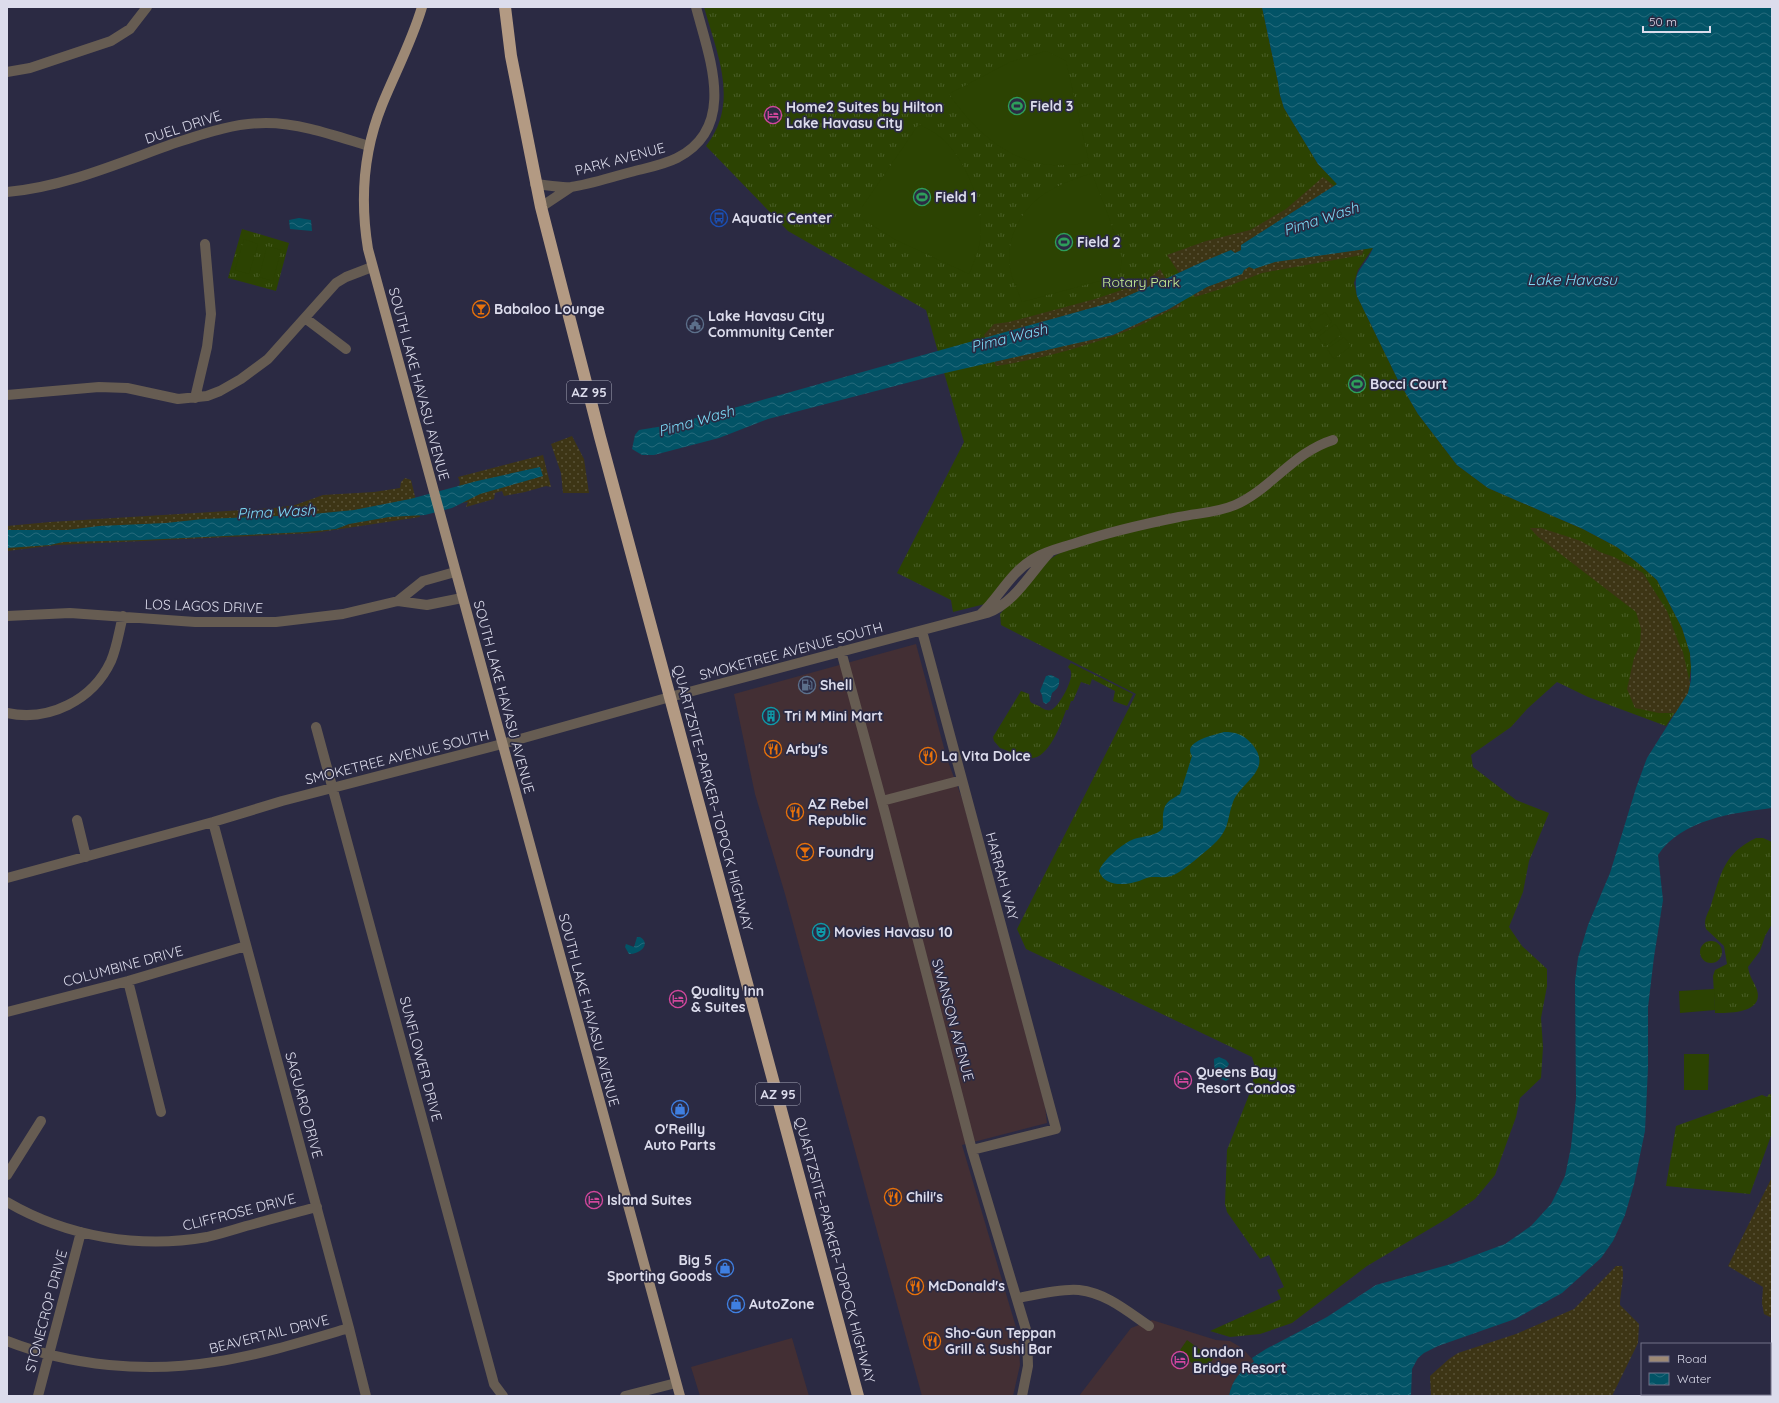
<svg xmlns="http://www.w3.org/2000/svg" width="1779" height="1403" font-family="Quicksand,sans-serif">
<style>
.commercial{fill:#432f34}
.grass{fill:url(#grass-tufts)}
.sand{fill:url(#sand-dots)}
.pitch{fill:#2c4302}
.water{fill:url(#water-waves)}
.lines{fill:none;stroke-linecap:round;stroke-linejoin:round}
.minor{stroke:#665c52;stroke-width:10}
.major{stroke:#9d8975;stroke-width:10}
.highway{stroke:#b39a83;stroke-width:12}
.labels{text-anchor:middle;stroke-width:3.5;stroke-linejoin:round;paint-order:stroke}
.shield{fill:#2b2a43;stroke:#a7a7b9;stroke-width:1}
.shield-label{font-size:13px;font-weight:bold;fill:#dcdcec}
.poi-label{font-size:14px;font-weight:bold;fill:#dcdcec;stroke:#2b2a43;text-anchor:start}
.street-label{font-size:14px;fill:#dcdcec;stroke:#2b2a43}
.park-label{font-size:14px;fill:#c6ee95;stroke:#2b2a43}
.water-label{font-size:15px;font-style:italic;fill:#7ddbf7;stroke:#2b2a43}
</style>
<defs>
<pattern id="grass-tufts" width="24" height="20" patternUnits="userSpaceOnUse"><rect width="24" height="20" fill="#2c4302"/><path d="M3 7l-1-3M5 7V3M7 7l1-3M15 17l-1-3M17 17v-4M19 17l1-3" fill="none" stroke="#4a5e27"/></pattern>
<pattern id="sand-dots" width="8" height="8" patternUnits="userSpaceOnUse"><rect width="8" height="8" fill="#3d3515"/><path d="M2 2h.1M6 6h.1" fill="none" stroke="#585237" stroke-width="1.8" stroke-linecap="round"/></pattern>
<pattern id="water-waves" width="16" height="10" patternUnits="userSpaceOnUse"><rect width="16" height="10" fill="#025366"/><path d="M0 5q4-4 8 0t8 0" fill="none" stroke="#266b7c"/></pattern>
</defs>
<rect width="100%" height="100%" fill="#2b2a43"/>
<!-- commercial -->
<path class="commercial" d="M916 644 947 759 963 801 1045 1106 1047 1123 962 1145 1018 1334 1020 1365 1013 1396H922L785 894 755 794 734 694Z
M1152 1320 1216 1340 1230 1341 1242 1348 1254 1361 1238 1376 1233 1383 1229 1396H1079L1131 1328Z
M792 1338 809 1396H700L691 1367Z"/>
<!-- grass -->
<path class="grass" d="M704 7H1262L1278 82 1280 95 1284 108 1318 164 1337 184 1349 191 1369 210 1377 221V235L1373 248 1358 270 1354 283 1357 296 1398 380 1418 414 1457 465 1488 488 1583 529 1617 547 1638 563 1657 580 1682 628 1690 653 1691 667 1688 693 1666 726 1588 697 1557 682 1527 709 1511 727 1471 755 1473 767 1516 800 1549 813 1529 861 1523 892 1509 927 1522 946 1547 969V986L1541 1018 1543 1047 1541 1078 1520 1098 1516 1117 1495 1175 1475 1199 1448 1218 1367 1266 1292 1323 1260 1334 1230 1337 1210 1331 1281 1299 1277 1290 1284 1287 1269 1255 1260 1259 1227 1212 1225 1204 1227 1150 1249 1095 1256 1070 1252 1057 1026 949 1017 929 1136 694 1001 625 1000 614 1048 561C1058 552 1071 549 1083 544 1115 534 1148 526 1180 520 1197 517 1212 517 1228 511 1255 501 1287 473 1310 454L1306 449 1250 492 1227 504 1210 509 1180 513 1135 523 1091 535 1040 552 1027 559 1011 573 985 604 953 612 951 600 897 573 964 442 926 310 788 231 706 146C740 103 717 54 704 7Z
M242 229 289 243 276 291 228 278Z
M1071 663 1133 694 1127 706 1113 701 1115 691 1092 679 1090 685 1081 682 1073 701H1071L1068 710H1066C1061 724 1048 761 1029 758 1019 757 1009 751 1000 748L994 741 993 737 1021 691 1029 694C1030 704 1030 702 1039 706 1043 709 1046 711 1051 710 1059 707 1073 681 1071 672 1071 670 1069 668 1068 667Z
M1756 838H1763L1772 842V924L1765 936 1760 951 1748 967C1750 979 1754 981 1757 990 1764 1013 1729 1013 1715 1013L1713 976 1715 970 1727 964 1724 946 1706 929C1703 919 1708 914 1711 905 1721 874 1723 854 1756 838Z
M1700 952a11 11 0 1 1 22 0a11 11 0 1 1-22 0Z
M1769 1094 1772 1095V1133L1750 1194 1666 1186 1676 1126 1762 1095 1767 1097Z"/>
<!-- sand -->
<path class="sand" d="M1323 177 1343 193 1371 231 1362 255 1262 273 1221 289 1195 297 1167 255 1206 241 1250 230 1286 209Z
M1160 269 1181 304 1178 308 1171 310C1156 317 1142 325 1127 331 1084 347 1041 359 996 366L984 335 994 324 1009 322 1095 299 1143 283Z
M572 436 584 459 589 493H563L561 473 551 444Z
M543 455 551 487 546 486 525 492 504 496 502 491 495 493 494 499 466 507 468 502 454 504 460 482 458 477Z
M405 478 411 480 420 517 314 533 57 545 7 551V526L50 522 275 508 295 505 323 495 374 492 400 488 401 482Z
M1530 528H1541L1581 541 1600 552 1614 557 1643 573 1667 611 1679 644 1683 652 1692 693 1679 713H1659L1635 708 1627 689 1634 658 1640 645 1641 629 1636 612 1537 536Z
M1772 1177V1318L1764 1314 1762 1303 1763 1287 1728 1266Z
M1616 1266H1622C1625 1279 1620 1291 1620 1305L1639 1324 1638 1343 1612 1396H1431L1430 1376 1449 1359 1458 1353 1516 1334 1574 1309Z"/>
<!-- pitch -->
<path class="pitch" d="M1046 51 1066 61 1089 162C1027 176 983 143 949 94L1010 62Z
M919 124C924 127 930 130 935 133 963 153 981 196 981 230 981 246 975 260 969 274L896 240 862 219V207Z
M1092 173 1112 226 1122 258 1120 273 1111 278 1022 302C1018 291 1012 280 1010 268 1005 238 1023 205 1049 191 1063 183 1077 178 1092 173Z
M244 239 258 244 249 274 235 270Z
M267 246 281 250 273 281 259 277Z
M1325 312 1332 322 1315 334 1308 324Z
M1335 324 1342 334 1325 347 1318 337Z
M1344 337 1351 346 1334 359 1327 349Z
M1714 989 1715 1010 1680 1013 1679 991Z
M1684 1054H1709L1708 1090H1684Z
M1187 1340 1213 1359 1204 1371 1178 1353Z"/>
<!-- water -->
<path class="water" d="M1262 7H1772V808C1733 813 1682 819 1658 855L1663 900 1654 957 1648 1007V1068L1645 1131 1634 1184 1625 1215 1613 1241 1601 1258 1562 1293 1515 1319 1438 1346 1424 1353 1418 1358 1412 1369 1411 1396H1229C1232 1380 1241 1370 1254 1362L1252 1358 1266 1349 1327 1317 1376 1285 1451 1264 1505 1244 1531 1226 1551 1204 1565 1176 1571 1147 1576 1098 1575 981 1578 958 1588 925 1610 873 1636 788 1647 758 1688 693 1691 680V667L1690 653 1682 628 1657 580 1638 563 1617 547 1583 529 1488 488 1457 465 1418 414 1398 380 1357 296C1352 268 1364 270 1373 248L1275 262 1254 269 1249 267 1244 270 1242 274 1207 287 1169 309 1113 335 945 373 768 419 719 438 654 455H642L632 449 635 435 639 430 670 425 723 411 1113 302C1153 286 1191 266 1231 250L1235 253 1241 250V245L1337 184 1318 164 1284 108 1280 95 1278 82Z
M299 218 311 220 312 231 290 229 289 220Z
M540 467 543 476 480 494 452 508 425 515 389 517 349 524 336 529 305 532 142 540 63 542 50 545 7 548V530H67L99 526 166 523 203 519 303 515 354 510 410 499 477 481Z
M1051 675 1059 679C1060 686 1057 689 1052 693L1050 701 1046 704 1043 702 1042 695 1040 691 1046 676Z
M1224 732C1235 732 1243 734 1251 743 1275 770 1241 781 1233 802 1227 818 1230 827 1217 841 1210 848 1180 874 1171 876 1162 879 1153 875 1144 879 1131 885 1105 889 1099 871 1103 860 1123 843 1134 839 1143 836 1157 836 1163 828 1163 818 1161 805 1172 799 1175 797 1177 796 1180 794L1192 756C1182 741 1215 735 1224 732Z
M637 937H640C652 944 639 955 629 954L625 947 626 944 634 947Z
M1219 1057 1226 1060 1229 1064 1226 1069 1229 1079 1226 1081C1215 1078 1214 1069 1214 1059Z"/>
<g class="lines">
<!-- minor -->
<path class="minor" d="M7 72 30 68 111 41 130 29 147 7
M535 184C546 185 560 188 571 187 591 184 611 177 631 172 646 168 663 165 677 158 738 127 709 57 696 7
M7 192C64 187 119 163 172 144 203 134 233 123 266 123 301 123 336 136 369 146
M541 207 571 187
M305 318 346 349
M7 395 99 387 127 388 178 399 207 396 220 391 241 379 268 359 336 283 346 277 372 267
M195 398 207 347 211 314 205 244
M398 601 423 581 455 572
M981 614C1000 596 1009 574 1033 559 1046 551 1061 548 1076 543 1109 532 1144 524 1179 517 1198 513 1216 513 1235 505 1271 489 1294 452 1333 440
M7 616 70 613 195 622H276L343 614 398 601 427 605 462 598
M922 631 1056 1129 972 1150
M841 651 885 813 972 1150 1027 1333 1028 1366 1022 1396
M7 713C49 722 93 700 111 661 117 647 119 631 123 616
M316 727 494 1384 503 1396
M882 801 962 780
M77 820 86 857
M213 822 349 1328 366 1396
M7 878 213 822 282 801 502 744 670 697 987 613C1015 603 1031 572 1050 552
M128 981 161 1112
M7 1012 128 981 246 946
M7 1175 41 1121
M7 1202C67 1237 140 1249 207 1237 220 1234 233 1230 246 1226 269 1220 293 1213 317 1207
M1018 1298C1033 1295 1064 1288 1079 1290 1106 1293 1127 1311 1149 1326
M7 1341C71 1366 146 1373 214 1362 260 1355 305 1341 349 1328
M1770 1364 1772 1363
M38 1396 81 1232
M625 1396 676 1383
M1741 1396 1742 1394"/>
<!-- major -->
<path class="major" d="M422 7C412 41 395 73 382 105 363 152 360 200 368 249L680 1396"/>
<!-- highway -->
<path class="highway" d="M505 7 511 56 541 207 600 437 858 1396"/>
</g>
<!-- icons -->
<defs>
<g id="stadium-ring" transform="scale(0.9)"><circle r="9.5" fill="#2b2a43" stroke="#2e9e5b" stroke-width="1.5"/><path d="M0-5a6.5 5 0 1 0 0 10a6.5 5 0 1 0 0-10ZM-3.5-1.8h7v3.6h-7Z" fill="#2e9e5b"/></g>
<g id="hotel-ring" transform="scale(0.9)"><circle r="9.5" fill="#2b2a43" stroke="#d1479c" stroke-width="1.5"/><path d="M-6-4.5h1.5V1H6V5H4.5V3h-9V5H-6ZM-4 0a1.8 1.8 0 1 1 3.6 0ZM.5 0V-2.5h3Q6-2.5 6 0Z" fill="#d1479c"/></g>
<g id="bus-ring" transform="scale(0.9)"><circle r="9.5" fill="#2b2a43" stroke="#1a4fb4" stroke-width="1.5"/><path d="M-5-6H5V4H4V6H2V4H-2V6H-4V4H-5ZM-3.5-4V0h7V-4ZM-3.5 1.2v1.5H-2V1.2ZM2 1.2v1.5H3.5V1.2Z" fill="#1a4fb4"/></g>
<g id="bar-ring" transform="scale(0.9)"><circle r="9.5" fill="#2b2a43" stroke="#e8710a" stroke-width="1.5"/><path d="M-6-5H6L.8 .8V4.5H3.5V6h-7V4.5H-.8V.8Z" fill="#e8710a"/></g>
<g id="civic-ring" transform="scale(0.9)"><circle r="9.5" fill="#2b2a43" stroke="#5c6f8a" stroke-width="1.5"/><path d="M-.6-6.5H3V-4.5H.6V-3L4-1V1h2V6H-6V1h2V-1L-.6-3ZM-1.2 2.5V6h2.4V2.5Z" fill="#5c6f8a"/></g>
<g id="fuel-ring" transform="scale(0.9)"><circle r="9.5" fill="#2b2a43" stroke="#5c6f8a" stroke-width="1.5"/><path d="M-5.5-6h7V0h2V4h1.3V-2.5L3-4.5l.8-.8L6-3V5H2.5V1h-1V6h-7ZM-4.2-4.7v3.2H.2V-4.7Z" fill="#5c6f8a"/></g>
<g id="building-ring" transform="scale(0.9)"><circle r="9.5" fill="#2b2a43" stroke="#0f9aa8" stroke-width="1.5"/><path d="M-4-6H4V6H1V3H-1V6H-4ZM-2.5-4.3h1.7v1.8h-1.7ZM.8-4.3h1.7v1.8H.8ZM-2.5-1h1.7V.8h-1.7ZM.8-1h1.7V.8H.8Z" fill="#0f9aa8"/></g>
<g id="restaurant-ring" transform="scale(0.9)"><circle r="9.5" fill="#2b2a43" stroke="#e8710a" stroke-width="1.5"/><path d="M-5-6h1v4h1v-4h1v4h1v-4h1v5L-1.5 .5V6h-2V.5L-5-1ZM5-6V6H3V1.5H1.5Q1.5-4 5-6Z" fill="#e8710a"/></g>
<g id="theatre-ring" transform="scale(0.9)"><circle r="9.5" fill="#2b2a43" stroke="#0f9aa8" stroke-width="1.5"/><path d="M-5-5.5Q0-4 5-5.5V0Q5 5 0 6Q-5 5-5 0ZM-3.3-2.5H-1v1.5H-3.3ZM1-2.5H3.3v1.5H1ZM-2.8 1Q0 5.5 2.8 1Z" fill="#0f9aa8"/></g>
<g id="shop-ring" transform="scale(0.9)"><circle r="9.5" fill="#2b2a43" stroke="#3f7fe0" stroke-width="1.5"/><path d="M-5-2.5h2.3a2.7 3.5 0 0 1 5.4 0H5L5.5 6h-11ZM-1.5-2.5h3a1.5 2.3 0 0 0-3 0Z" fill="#3f7fe0"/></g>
</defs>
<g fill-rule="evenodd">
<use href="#stadium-ring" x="1017" y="106"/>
<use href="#hotel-ring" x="773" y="115"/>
<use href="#stadium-ring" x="922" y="197"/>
<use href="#bus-ring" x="719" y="218"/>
<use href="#stadium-ring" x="1064" y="242"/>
<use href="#bar-ring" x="481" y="309"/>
<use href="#civic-ring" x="695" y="324"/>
<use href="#stadium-ring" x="1357" y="384"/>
<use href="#fuel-ring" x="807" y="685"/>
<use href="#building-ring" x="771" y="716"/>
<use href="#restaurant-ring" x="773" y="749"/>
<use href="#restaurant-ring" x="928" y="756"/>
<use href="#restaurant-ring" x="795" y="812"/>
<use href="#bar-ring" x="805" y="852"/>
<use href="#theatre-ring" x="821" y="932"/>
<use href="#hotel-ring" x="678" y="999"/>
<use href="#hotel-ring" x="1183" y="1080"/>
<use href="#shop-ring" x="680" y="1109"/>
<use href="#restaurant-ring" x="893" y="1197"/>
<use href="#hotel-ring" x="594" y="1200"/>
<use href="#shop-ring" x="725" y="1268"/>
<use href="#restaurant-ring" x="915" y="1286"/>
<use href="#shop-ring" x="736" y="1304"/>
<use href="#restaurant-ring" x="932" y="1341"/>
<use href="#hotel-ring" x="1180" y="1360"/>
</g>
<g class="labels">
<!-- shield labels -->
<g class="shield">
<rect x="567" y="381" width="44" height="22" rx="3"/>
<rect x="756" y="1083" width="44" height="22" rx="3"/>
</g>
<g class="shield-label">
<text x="589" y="397">AZ 95</text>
<text x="778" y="1099">AZ 95</text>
</g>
<!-- poi labels -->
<g class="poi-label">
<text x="1030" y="111">Field 3</text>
<text x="786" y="112">Home2 Suites by Hilton<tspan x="786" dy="16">Lake Havasu City</tspan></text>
<text x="935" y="202">Field 1</text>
<text x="732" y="223">Aquatic Center</text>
<text x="1077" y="247">Field 2</text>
<text x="494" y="314">Babaloo Lounge</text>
<text x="708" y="321">Lake Havasu City<tspan x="708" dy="16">Community Center</tspan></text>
<text x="1370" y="389">Bocci Court</text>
<text x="820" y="690">Shell</text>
<text x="784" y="721">Tri M Mini Mart</text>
<text x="786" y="754">Arby's</text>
<text x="941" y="761">La Vita Dolce</text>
<text x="808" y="809">AZ Rebel<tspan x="808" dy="16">Republic</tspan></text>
<text x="818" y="857">Foundry</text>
<text x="834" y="937">Movies Havasu 10</text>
<text x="691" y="996">Quality Inn<tspan x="691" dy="16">&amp; Suites</tspan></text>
<text x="1196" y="1077">Queens Bay<tspan x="1196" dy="16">Resort Condos</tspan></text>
<text x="680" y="1134" text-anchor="middle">O'Reilly<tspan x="680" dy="16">Auto Parts</tspan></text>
<text x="906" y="1202">Chili's</text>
<text x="607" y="1205">Island Suites</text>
<text x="712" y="1265" text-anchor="end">Big 5<tspan x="712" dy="16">Sporting Goods</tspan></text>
<text x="928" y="1291">McDonald's</text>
<text x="749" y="1309">AutoZone</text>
<text x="945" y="1338">Sho-Gun Teppan<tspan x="945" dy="16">Grill &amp; Sushi Bar</tspan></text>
<text x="1193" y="1357">London<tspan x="1193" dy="16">Bridge Resort</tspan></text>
</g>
<!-- street labels -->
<g class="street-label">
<text transform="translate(183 127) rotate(-18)" y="5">DUEL DRIVE</text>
<text transform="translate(620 159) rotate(-15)" y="5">PARK AVENUE</text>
<text transform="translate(419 384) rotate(75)" y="5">SOUTH LAKE HAVASU AVENUE</text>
<text transform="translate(204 606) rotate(2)" y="5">LOS LAGOS DRIVE</text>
<text transform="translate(791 651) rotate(-15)" y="5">SMOKETREE AVENUE SOUTH</text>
<text transform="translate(504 697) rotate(75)" y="5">SOUTH LAKE HAVASU AVENUE</text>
<text transform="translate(397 757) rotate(-14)" y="5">SMOKETREE AVENUE SOUTH</text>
<text transform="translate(713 798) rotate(75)" y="5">QUARTZSITE–PARKER–TOPOCK HIGHWAY</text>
<text transform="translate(1002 876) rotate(75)" y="5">HARRAH WAY</text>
<text transform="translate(123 966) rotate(-15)" y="5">COLUMBINE DRIVE</text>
<text transform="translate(589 1010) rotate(75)" y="5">SOUTH LAKE HAVASU AVENUE</text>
<text transform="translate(953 1020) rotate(75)" y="5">SWANSON AVENUE</text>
<text transform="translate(421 1059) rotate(75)" y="5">SUNFLOWER DRIVE</text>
<text transform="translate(304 1105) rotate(75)" y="5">SAGUARO DRIVE</text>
<text transform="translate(239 1212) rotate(-14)" y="5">CLIFFROSE DRIVE</text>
<text transform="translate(835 1250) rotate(75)" y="5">QUARTZSITE–PARKER–TOPOCK HIGHWAY</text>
<text transform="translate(46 1311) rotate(-75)" y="5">STONECROP DRIVE</text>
<text transform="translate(269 1334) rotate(-14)" y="5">BEAVERTAIL DRIVE</text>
</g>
<!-- park labels -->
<g class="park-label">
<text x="1141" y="287">Rotary Park</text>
</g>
<!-- water labels -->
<g class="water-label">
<text transform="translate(1321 219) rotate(-18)" y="5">Pima Wash</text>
<text x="1572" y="285">Lake Havasu</text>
<text transform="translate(1009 338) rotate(-14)" y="5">Pima Wash</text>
<text transform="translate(696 421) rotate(-16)" y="5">Pima Wash</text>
<text transform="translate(276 512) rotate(-3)" y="5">Pima Wash</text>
</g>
</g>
<!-- border -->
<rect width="1779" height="1403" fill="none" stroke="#dcdcec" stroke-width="16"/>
<!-- legend -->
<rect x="1641" y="1343" width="130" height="52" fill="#2b2a43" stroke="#727187"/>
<rect x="1649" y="1356" width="20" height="6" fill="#9d8975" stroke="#727187"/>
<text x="1677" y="1363" font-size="12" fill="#dcdcec">Road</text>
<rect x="1649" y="1373" width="20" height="12" fill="url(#water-waves)" stroke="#727187"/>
<text x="1677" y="1383" font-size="12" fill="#dcdcec">Water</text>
<!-- scale -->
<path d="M1643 26v6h67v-6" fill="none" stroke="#dcdcec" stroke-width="2"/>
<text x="1649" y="26" font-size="12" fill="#dcdcec" stroke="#2b2a43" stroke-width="3" paint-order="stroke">50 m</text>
</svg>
